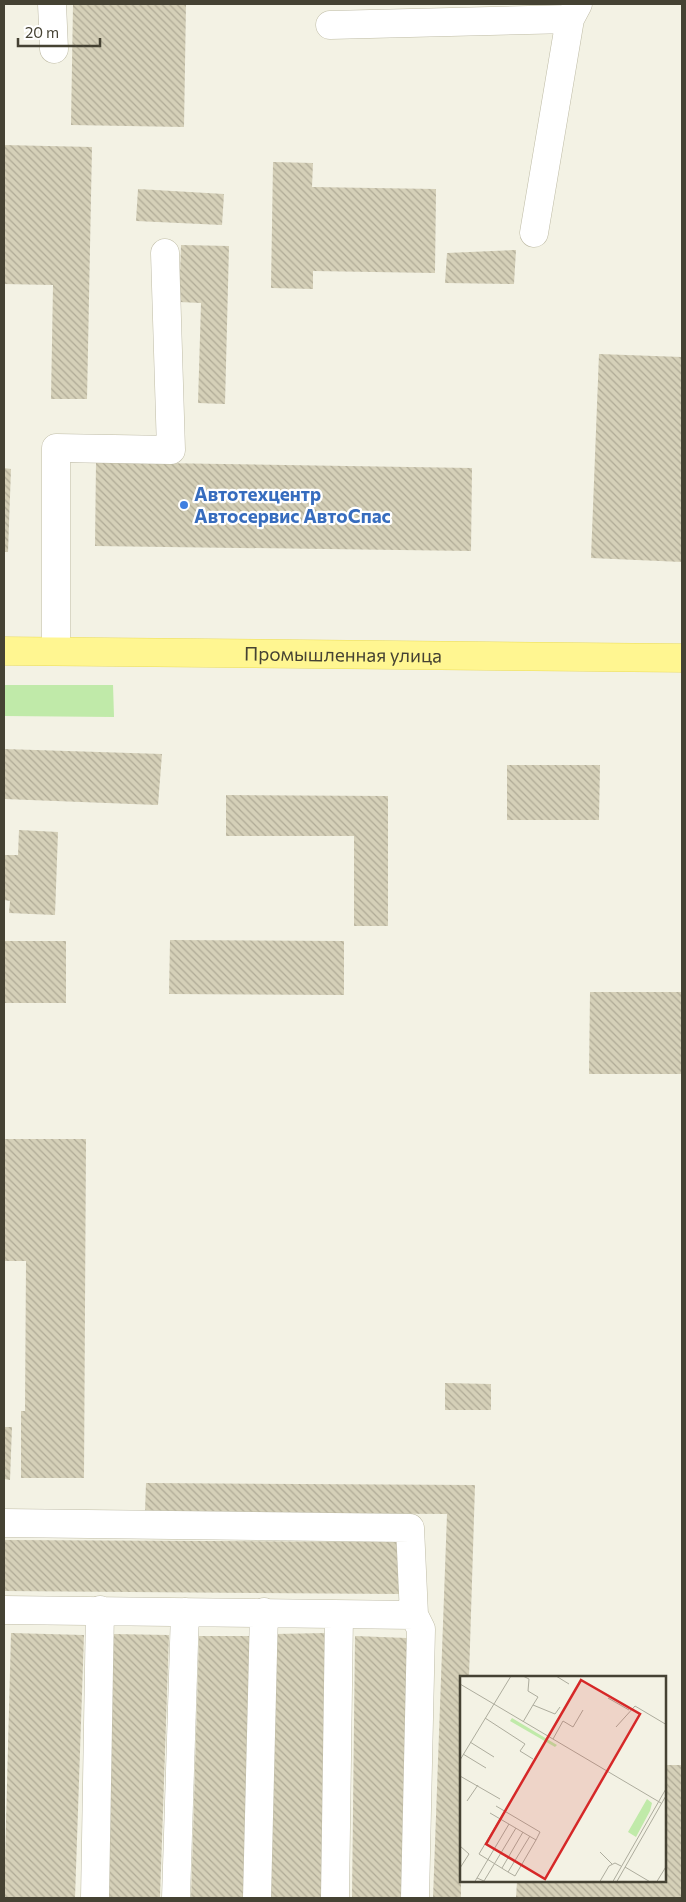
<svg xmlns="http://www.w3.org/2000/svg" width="686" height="1902" font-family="Commissioner,sans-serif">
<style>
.grass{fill:#c0eaa9}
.building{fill:url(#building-back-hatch)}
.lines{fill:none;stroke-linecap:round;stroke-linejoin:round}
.minor-casing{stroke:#bfbca6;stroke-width:29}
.major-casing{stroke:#ebdd5a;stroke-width:29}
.minor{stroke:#fff;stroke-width:28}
.major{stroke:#fff691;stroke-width:28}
.shop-dot{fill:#3f7fe0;stroke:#fff;stroke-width:2}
.labels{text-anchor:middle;stroke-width:4.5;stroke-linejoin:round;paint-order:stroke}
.shop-label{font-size:19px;font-weight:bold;fill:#366cbe;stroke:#fff;text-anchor:start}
.street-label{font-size:19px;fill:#454233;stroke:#fff}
.inset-road{fill:none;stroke:#adac9d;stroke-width:1}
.view{fill:#d62828;fill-opacity:0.15;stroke:#d62828;stroke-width:2.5}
.inset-edge{fill:none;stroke:#454233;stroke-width:2.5}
</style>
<defs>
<pattern id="building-back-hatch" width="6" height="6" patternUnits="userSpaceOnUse" patternTransform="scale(1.25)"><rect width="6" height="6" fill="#d5d0b8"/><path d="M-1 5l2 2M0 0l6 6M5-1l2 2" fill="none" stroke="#afaa96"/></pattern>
</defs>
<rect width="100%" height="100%" fill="#f3f2e4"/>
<!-- grass -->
<path class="grass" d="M4 685H113L114 717 4 716Z"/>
<!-- building -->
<path class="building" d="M73 4H186L184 127 71 125Z
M4 145 92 147 87 399H51L53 285 4 284Z
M273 162 313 163 312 187 436 189 435 273 313 271V289L271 288Z
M138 189 224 194 222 225 136 221Z
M181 245 229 246 225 404 198 403 201 303 179 302Z
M516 250 514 284 445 283 447 253Z
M599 354 682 357V562L591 558Z
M96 462 472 468 471 551 95 546Z
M4 468 11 469 8 552H4Z
M4 749 162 754 158 805 4 799Z
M507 765H600L599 820H507Z
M226 795 388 796V926H354V836H226Z
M19 830 58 832 55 915 9 913 10 901 4 900V855H18Z
M170 940 344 941V995L169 994Z
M4 941H66V1003H4Z
M590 992H682V1074H589Z
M4 1139H86L84 1478H21V1411H25L26 1261H4Z
M445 1383 491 1384V1410H445Z
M4 1427H12L10 1480 4 1479Z
M146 1483 475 1485 469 1677H461V1898H433L447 1514 145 1512Z
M4 1540 400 1542 399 1594 4 1591Z
M11 1633 84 1635 75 1898H4Z
M327 1633 323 1898H270L274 1634Z
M113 1634 169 1635 160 1898H108Z
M199 1636H254L244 1898H191Z
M355 1636 407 1638 404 1898H352Z
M665 1765H682V1898H516L517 1881H665Z"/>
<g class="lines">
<!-- minor casing -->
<g class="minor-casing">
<path id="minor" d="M52 4 54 49
M330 25 570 19
M534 233 570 19 578 4
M56 651V448L171 450 165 253
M4 1523 410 1528 414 1615 4 1610
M414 1615 421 1629 415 1898
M95 1898 100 1610
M176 1898 185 1612
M257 1898 264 1612
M335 1898 339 1615"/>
</g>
<!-- major casing -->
<g class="major-casing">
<g id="major">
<path id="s1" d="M4 651 682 658"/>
</g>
</g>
<!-- minor -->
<use href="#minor" class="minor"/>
<!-- major -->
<use href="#major" class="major"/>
</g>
<!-- markers -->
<circle class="shop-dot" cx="184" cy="505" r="5"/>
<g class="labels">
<!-- shop labels -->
<g class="shop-label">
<text x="194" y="501">Автотехцентр<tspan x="194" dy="22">Автосервис АвтоСпас</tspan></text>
</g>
<!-- street labels -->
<g class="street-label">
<text dy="7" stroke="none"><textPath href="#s1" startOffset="339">Промышленная улица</textPath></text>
</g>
</g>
<!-- overview -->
<g transform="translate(460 1676)">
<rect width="206" height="206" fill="#f3f2e4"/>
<path d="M52 42 97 69 95 71 50 45ZM187 123 192 127 190 135 176 161 168 156Z" fill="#c0eaa9"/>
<path class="inset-road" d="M63 0 69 3 68 15 78 21 73 29M96 0 109 8M0 8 201 127M148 22 169 34M25 42 65 68 60 75 73 83M63 46 73 29 95 38 100 31M156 51 175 30 207 49M93 63 103 45 113 51 123 34M10 66 34 81M3 78 26 92M0 84 51 0M0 100 40 123M7 125 18 109M30 137 76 164 80 156 36 130M40 143 19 178 48 196 55 200 76 164M0 170 9 178 0 192M140 176 152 188M165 191 192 207M42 192 63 156M48 196 70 160M17 202 24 205 56 152M14 207 49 148M139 207 149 190 155 187 161 190M152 207 207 111M156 207 207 118M196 207 207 189"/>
<path class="view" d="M121 4 180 38 85 203 26 168Z"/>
<rect width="206" height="206" class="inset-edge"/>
</g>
<!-- border -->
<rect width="686" height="1902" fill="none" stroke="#454233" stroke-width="10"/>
<!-- scale -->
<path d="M18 38v8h82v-8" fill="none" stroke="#454233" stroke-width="2.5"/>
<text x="25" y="38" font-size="15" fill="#454233" stroke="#ffffff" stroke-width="4" paint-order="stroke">20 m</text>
</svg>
